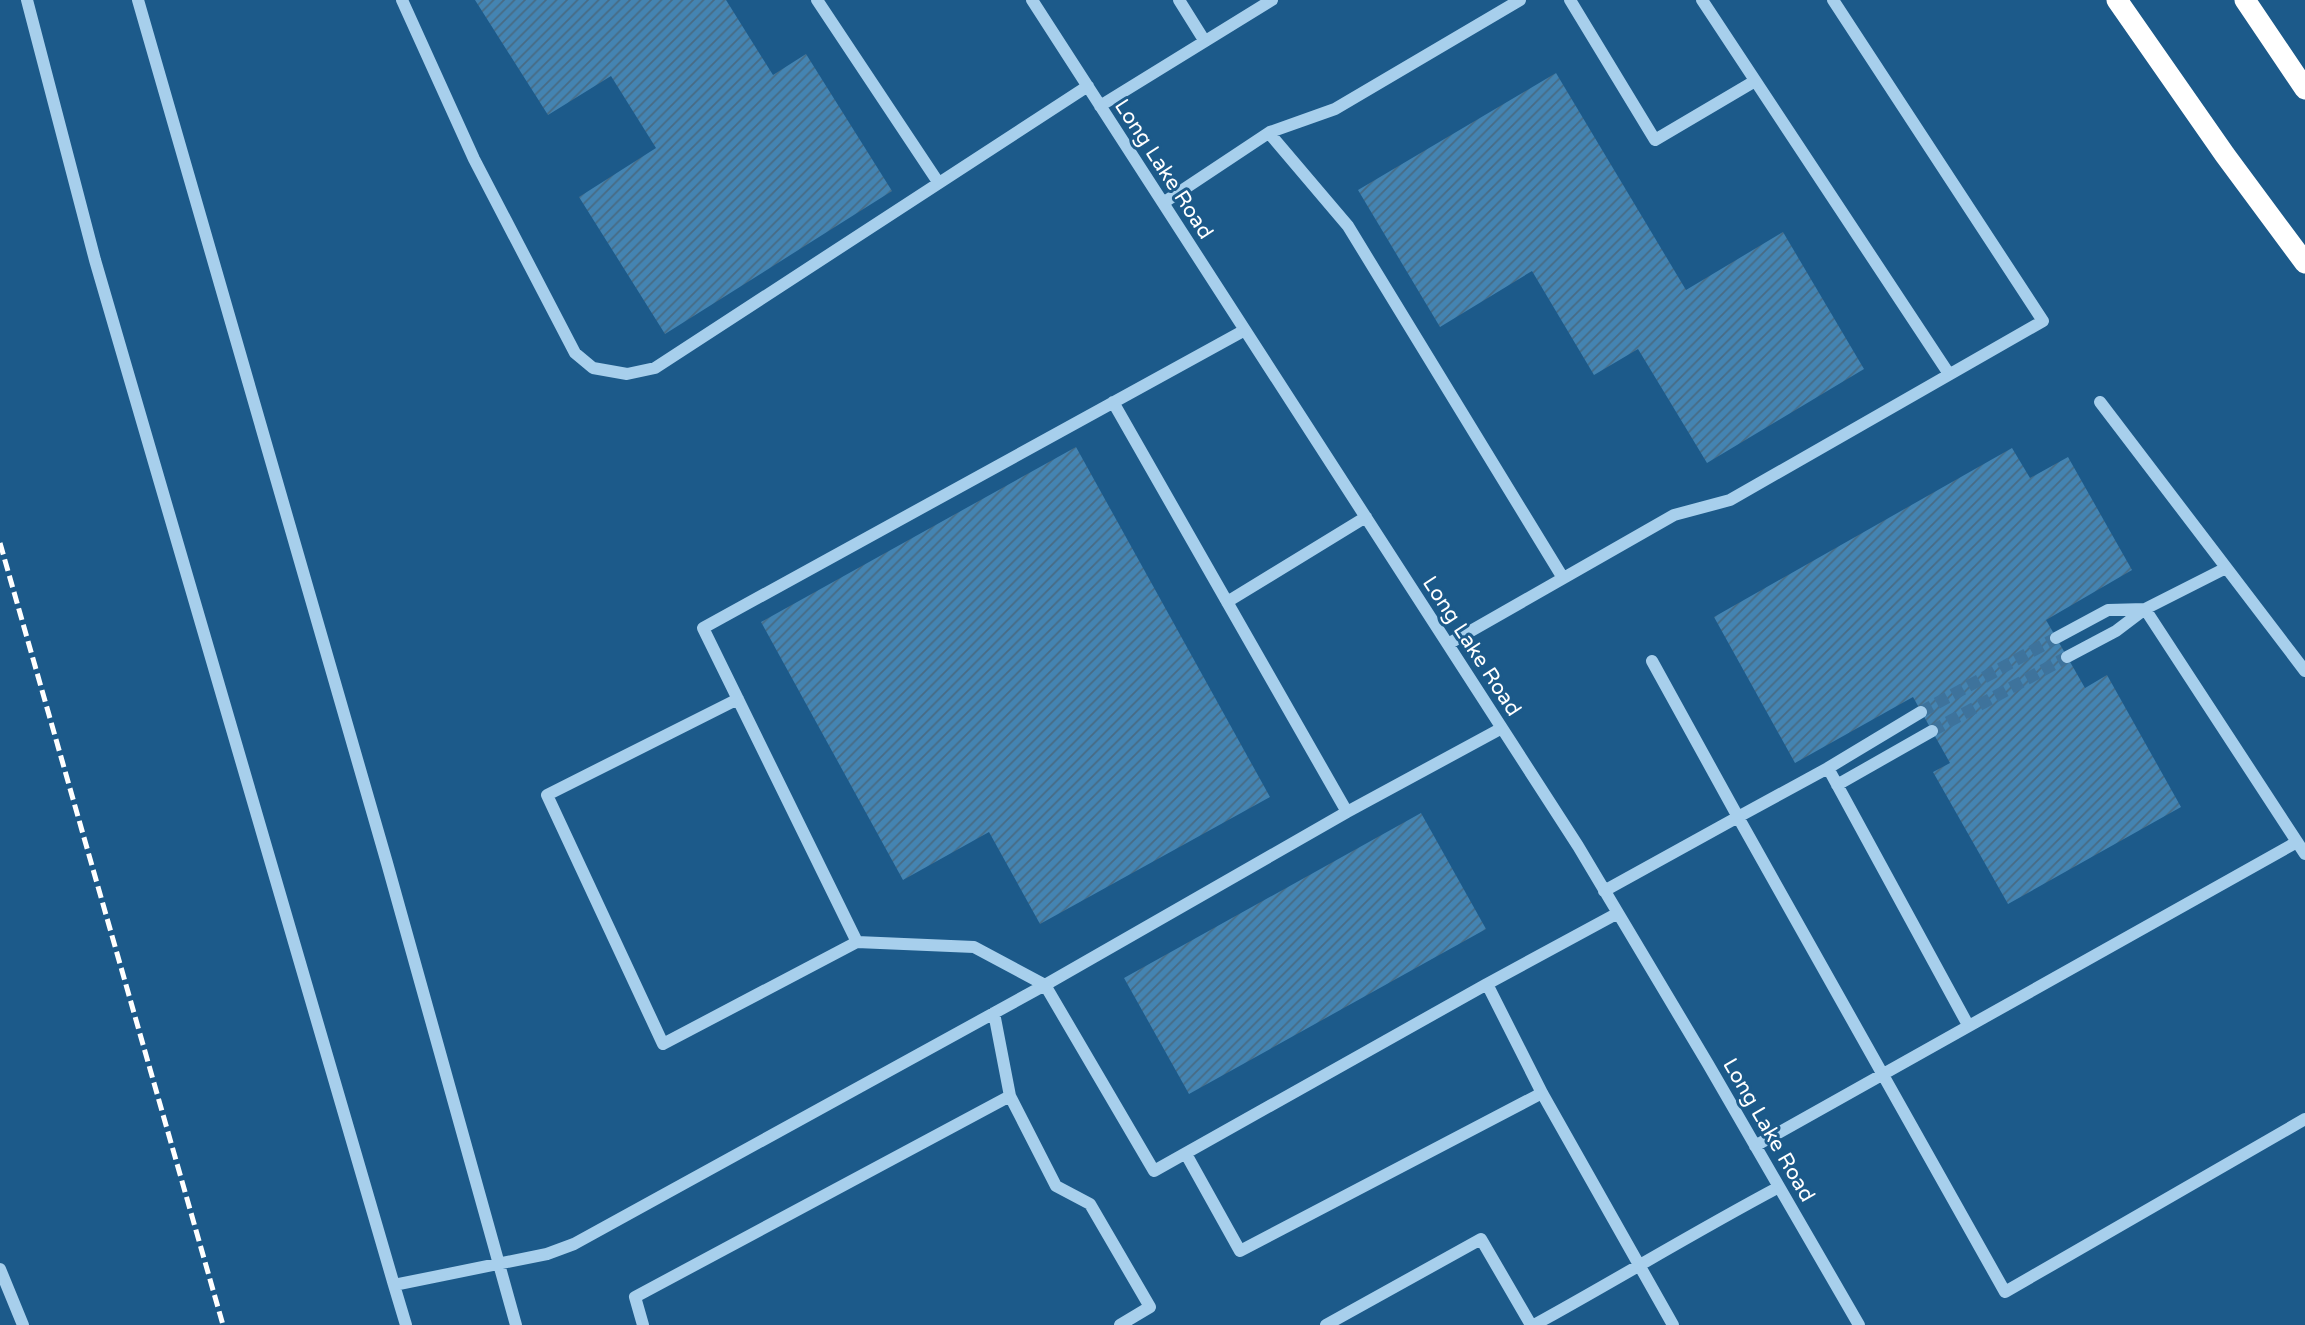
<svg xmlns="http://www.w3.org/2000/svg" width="2305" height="1325" font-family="'Varela Round',sans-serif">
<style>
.building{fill:url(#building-hatch)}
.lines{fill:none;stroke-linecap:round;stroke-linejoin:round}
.minor-tunnel{stroke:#3e739c;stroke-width:12;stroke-dasharray:12 6;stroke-linecap:butt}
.minor{stroke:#a7cfec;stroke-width:12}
.highway{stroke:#fff;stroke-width:21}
.rail{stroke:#fff;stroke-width:5;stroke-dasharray:12 5;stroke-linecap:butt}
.labels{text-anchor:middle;stroke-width:6;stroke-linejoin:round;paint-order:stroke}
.street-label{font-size:21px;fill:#fff;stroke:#1c5a8a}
</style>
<defs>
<pattern id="building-hatch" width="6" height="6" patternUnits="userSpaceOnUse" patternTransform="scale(1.75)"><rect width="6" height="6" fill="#4484b2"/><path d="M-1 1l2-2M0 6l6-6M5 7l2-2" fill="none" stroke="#486b84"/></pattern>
</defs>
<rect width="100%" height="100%" fill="#1c5a8a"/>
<!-- building -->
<path class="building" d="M475 0H726L773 75 806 54 892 191 665 334 579 197 656 148 611 76 548 115Z
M1556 73 1686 290 1783 232 1864 369 1707 463 1638 349 1594 375 1532 271 1440 327 1358 190Z
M1076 447 1270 797 1040 924 989 832 903 880 761 622Z
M2012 448 2030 478 2068 457 2132 570 2046 620 2085 688 2107 675 2181 807 2008 904 1933 772 1950 763 1913 697 1795 763 1714 617Z
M1421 813 1486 929 1189 1094 1124 978Z"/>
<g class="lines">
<!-- minor-tunnel -->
<path class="minor-tunnel" d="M1921 712 2056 638
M1932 731 2067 657"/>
<!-- minor -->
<path class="minor" d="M27 0 95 260 394 1285 547 1254 574 1244 1045 985
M138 0 387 863 516 1325
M402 0 474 159 575 353 593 368 627 374 655 368 1088 86
M817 0 938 182
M1032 0 1578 846 1708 1064 1859 1325
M1179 0 1204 40
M1570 0 1655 140 1755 81
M1702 0 1949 374
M1100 106 1272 0
M1269 133 1348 226 1563 578
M1163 203 1270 132 1335 109 1520 0
M1113 402 1347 812
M2100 402 2305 671
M1227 602 1366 517
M2145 609 2305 854
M2056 638 2108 610 2145 609
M1448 644 1674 515 1730 500 2043 321 1833 0
M2067 657 2116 631 2145 609 2226 568
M1652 661 1738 817 1828 768 1968 1025
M738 699 547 795 663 1044 857 942
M1502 728 1347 812 1045 985 1154 1171 1487 984 1542 1093 1673 1325
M1828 768 1921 712
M1837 785 1932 731
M1604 891 1738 817 2005 1292 2305 1119
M1487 984 1618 913
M1045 985 974 947 857 942 703 628 1245 330
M994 1013 1010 1096 1056 1186 1090 1204 1150 1307 1120 1325
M1755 1146 2297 842
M1186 1154 1240 1251 1542 1093
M0 1269 23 1325
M394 1285 406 1325
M643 1325 635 1297 1010 1096
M1326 1325 1481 1239 1531 1325
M1534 1325C1616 1280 1696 1231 1779 1187"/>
<!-- highway -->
<path class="highway" d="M2117 0 2225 155 2305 263
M2245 0 2305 89"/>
<!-- rail -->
<path class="rail" d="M0 543 223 1325"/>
</g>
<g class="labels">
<!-- street labels -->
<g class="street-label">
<text transform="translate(1164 169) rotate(57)" y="7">Long Lake Road</text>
<text transform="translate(1472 646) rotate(57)" y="7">Long Lake Road</text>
<text transform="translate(1769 1130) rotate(60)" y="7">Long Lake Road</text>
</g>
</g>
</svg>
